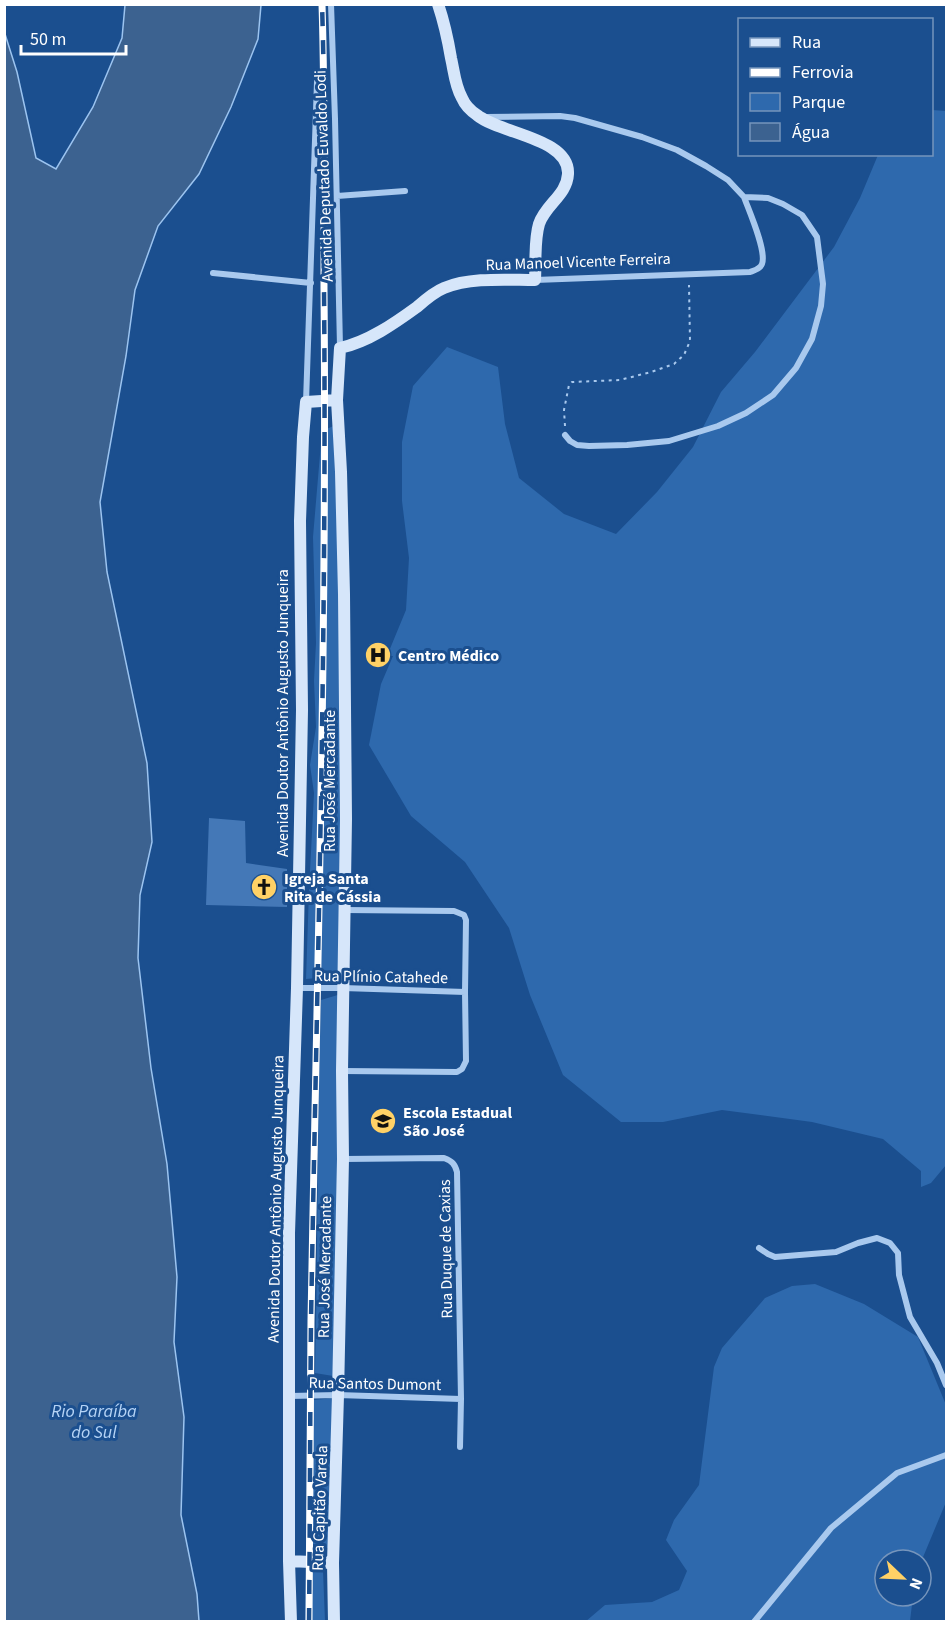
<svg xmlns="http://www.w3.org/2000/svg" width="951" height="1626" font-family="'Source Sans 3',sans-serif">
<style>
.green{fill:#2e69ad}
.water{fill:#3c6290;stroke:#9cc4f0;stroke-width:1.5}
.building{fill:#4478b7}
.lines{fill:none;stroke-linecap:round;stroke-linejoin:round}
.path{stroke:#a9c9ee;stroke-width:2;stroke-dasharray:3 4.5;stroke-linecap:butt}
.street{stroke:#a9c9ee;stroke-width:6}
.secondary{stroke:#d6e6fa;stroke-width:12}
.rail-casing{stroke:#fff;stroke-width:7}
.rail{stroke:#1b4f8f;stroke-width:4.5;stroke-dasharray:14;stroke-linecap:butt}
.labels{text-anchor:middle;stroke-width:6;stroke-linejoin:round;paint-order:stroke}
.street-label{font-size:16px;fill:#fff;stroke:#1b4f8f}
.poi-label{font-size:16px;font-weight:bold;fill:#fff;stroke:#1b4f8f;text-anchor:start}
.water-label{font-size:18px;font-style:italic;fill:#b5d3f5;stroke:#1b4f8f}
</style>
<rect width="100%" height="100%" fill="#1b4f8f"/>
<!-- green -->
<path class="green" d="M932 110 946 111V1165L931 1183 921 1187V1171L883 1139 812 1122 722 1110 663 1122H621L563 1075 530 995 509 928 465 862 411 816 369 745 381 684 393 656H387L406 610 409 558 402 501V442L413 386 447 347 498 367 505 424 519 478 564 514 616 534 657 492 693 447 721 392 755 352 834 247 860 198 878 155 932 154Z
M338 424 342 568 339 976 306 979 309 891 314 793 310 765 316 727 314 681 316 643 313 537 322 431Z
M341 994 333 1376 315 1373C318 1249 317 1124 321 1000Z
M815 1284 864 1304 918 1337 946 1405V1502L921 1562V1560H885V1596H913L910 1621 585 1622 605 1605 652 1602 679 1590 687 1571 666 1540 674 1520 699 1485 714 1367 722 1348 765 1298 792 1286Z
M335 1398 328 1548 313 1544V1400Z
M323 1571 325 1621H305L306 1572Z"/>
<!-- water -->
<path class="water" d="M125 5H261L258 39 231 107 199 174 158 226 135 290 126 356 100 502 107 572 147 763 152 842 140 895 138 958 151 1068 167 1164 177 1277 174 1342 184 1417 181 1515 197 1594 199 1621H5V34L17 72 36 158 56 169 93 107 122 38Z"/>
<!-- building -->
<path class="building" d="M209 818 245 821 246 863 287 869V907L206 905Z"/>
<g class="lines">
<!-- path -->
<path class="path" d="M565 426 564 410 569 385 572 382 620 380 651 372 674 364 684 355 690 341 689 285"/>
<!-- street -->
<path class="street" d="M331 4 335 119 340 347
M485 117 560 116 575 118 642 137 677 150 706 166 728 180 744 197 768 198 783 204 802 215 817 237 823 284 821 306 812 339 796 368 773 395 746 413 718 426 669 441 627 445 589 446 577 445 570 441 565 435
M337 196 405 191
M213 273 311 283
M535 280 750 272C755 270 760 269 762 264 767 251 749 211 744 197
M306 402 317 82
M297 988H343L465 992
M342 1071 457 1072 462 1069 466 1061 465 992 466 920 464 915 454 911 344 910
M344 1159 444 1158C452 1161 455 1164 457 1172L461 1399 460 1447
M759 1248 768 1254 775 1257 836 1252 858 1243 877 1238 890 1243 898 1253 899 1275 910 1317 937 1363 946 1385
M289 1396 338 1395 461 1399
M754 1622 831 1528 897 1473 946 1455"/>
<!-- secondary -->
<path class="secondary" d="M289 1561 333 1563
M291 1622 289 1561V1233L297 988 302 710 300 521 303 437 306 402 337 400
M334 1622 333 1563 338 1395 343 1159 342 1071 346 819 344 594 341 472 337 400 340 348C368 342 395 323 417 307 425 300 434 292 444 288 471 277 506 280 535 280 536 262 534 241 539 224 545 205 567 195 568 174 570 138 500 134 477 115 471 111 465 105 462 98 455 86 454 71 451 58 448 40 444 22 438 4"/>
<!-- rail casing -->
<g class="rail-casing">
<path id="rail" d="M309 1622C310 1521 310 1421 311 1321 317 977 327 633 324 289 324 194 325 99 322 4"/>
</g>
<!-- rail -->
<use href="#rail" class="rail"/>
</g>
<!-- icons -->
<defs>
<g id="hospital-disc" transform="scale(1.35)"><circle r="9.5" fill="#ffd166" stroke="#1b4f8f"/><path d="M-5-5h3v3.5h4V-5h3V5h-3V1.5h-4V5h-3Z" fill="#111"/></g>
<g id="church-disc" transform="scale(1.35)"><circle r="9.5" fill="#ffd166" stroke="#1b4f8f"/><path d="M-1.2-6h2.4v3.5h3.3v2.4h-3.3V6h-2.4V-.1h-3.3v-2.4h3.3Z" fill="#111"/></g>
<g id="school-disc" transform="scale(1.35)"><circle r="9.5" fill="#ffd166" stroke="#1b4f8f"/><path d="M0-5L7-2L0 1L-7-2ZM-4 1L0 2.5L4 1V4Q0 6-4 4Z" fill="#111"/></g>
</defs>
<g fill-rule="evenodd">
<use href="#hospital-disc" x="378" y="655"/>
<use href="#church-disc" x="264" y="887"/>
<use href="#school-disc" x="383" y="1121"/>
</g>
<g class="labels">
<!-- street labels -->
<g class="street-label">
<text transform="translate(323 176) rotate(-92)" y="6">Avenida Deputado Euvaldo Lodi</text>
<text transform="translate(578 261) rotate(-2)" y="6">Rua Manoel Vicente Ferreira</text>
<text transform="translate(282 713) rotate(-90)" y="6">Avenida Doutor Antônio Augusto Junqueira</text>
<text transform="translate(329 781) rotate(-90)" y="6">Rua José Mercadante</text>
<text transform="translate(381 976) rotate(1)" y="6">Rua Plínio Catahede</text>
<text transform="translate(275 1199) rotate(-89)" y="6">Avenida Doutor Antônio Augusto Junqueira</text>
<text transform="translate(445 1249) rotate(-91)" y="6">Rua Duque de Caxias</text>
<text transform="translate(324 1267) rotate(-89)" y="6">Rua José Mercadante</text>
<text transform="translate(375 1383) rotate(1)" y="6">Rua Santos Dumont</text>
<text transform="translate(319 1508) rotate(-88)" y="6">Rua Capitão Varela</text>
</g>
<!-- poi labels -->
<g class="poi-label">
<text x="398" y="661">Centro Médico</text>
<text x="284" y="884">Igreja Santa<tspan x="284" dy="18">Rita de Cássia</tspan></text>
<text x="403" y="1118">Escola Estadual<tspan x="403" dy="18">São José</tspan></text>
</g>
<!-- water labels -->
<g class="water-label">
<text x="94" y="1417">Rio Paraíba<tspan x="94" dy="21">do Sul</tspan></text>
</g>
</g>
<!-- border -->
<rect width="951" height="1626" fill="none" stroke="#ffffff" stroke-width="12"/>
<!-- legend -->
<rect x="738" y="18" width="195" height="138" fill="#1b4f8f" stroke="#7695bc" stroke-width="1.5"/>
<rect x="750" y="38" width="30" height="9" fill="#d6e6fa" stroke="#7695bc" stroke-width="1.5"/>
<text x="792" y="48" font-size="18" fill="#ffffff">Rua</text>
<rect x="750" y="68" width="30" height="9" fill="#ffffff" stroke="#7695bc" stroke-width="1.5"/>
<text x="792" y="78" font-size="18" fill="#ffffff">Ferrovia</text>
<rect x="750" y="93" width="30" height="18" fill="#2e69ad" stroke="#7695bc" stroke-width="1.5"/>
<text x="792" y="108" font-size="18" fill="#ffffff">Parque</text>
<rect x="750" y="123" width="30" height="18" fill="#3c6290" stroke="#7695bc" stroke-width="1.5"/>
<text x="792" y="138" font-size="18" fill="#ffffff">Água</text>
<!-- north arrow -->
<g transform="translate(903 1578) rotate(113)"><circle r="28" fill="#1b4f8f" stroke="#7695bc" stroke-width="1.5"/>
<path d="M0-4.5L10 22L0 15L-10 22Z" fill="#ffd166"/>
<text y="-9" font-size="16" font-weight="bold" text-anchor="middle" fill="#ffffff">N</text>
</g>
<!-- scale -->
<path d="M21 45v9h105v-9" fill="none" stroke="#ffffff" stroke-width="3"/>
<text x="30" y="45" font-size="18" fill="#ffffff" stroke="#1b4f8f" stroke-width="4.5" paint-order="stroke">50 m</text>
</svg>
